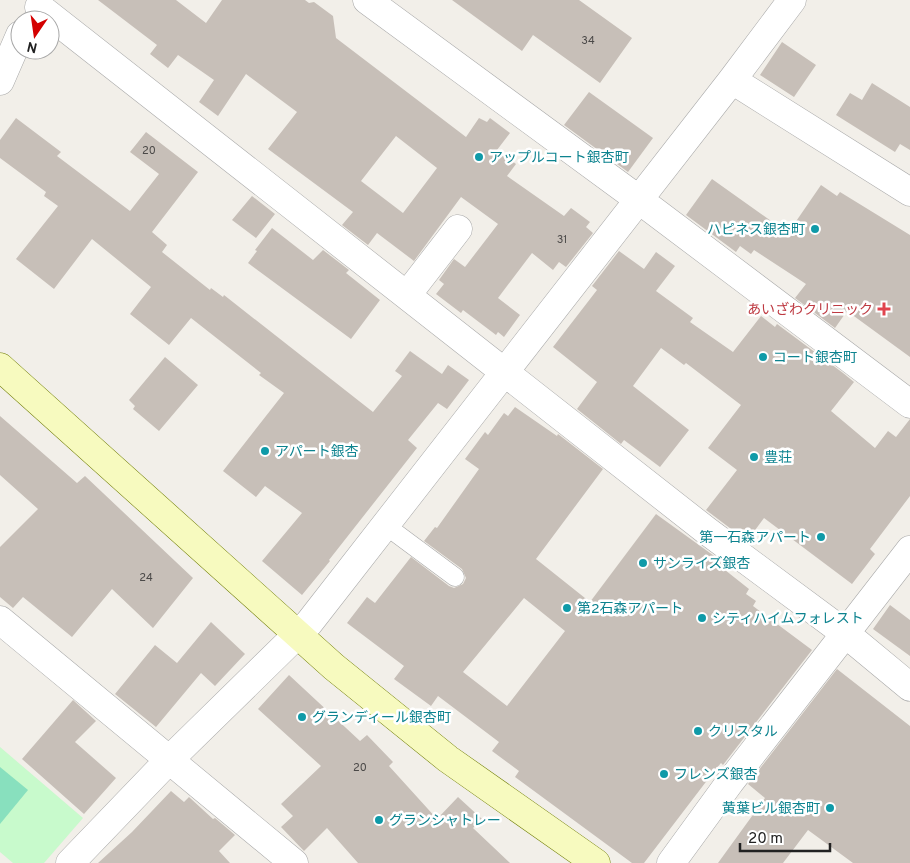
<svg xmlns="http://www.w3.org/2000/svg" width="910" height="863" font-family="Overpass,'Noto Sans JP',sans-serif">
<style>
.park{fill:#c8facc}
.pitch{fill:#88e0be}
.building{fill:#c7bfb8;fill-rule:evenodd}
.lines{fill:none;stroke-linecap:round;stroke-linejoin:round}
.lane-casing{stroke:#a9a9a9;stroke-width:19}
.street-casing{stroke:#a9a9a9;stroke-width:29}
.secondary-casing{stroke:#707d05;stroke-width:29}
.lane{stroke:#fff;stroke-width:18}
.street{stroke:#fff;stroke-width:28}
.secondary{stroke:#f7fabf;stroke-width:28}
.culture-dot{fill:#0f9aa8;stroke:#fff;stroke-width:2}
.health-dot{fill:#e0444e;stroke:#fff;stroke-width:2}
.labels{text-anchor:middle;stroke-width:5;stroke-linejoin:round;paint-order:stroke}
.number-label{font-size:11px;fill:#4b4948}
.culture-label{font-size:14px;fill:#0d838f;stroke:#fff;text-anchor:start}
.health-label{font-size:14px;fill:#be3a42;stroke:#fff;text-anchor:end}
</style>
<rect width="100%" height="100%" fill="#f2efe9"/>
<!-- park -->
<path class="park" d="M0 747 83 818 44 863H13L0 852Z"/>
<!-- pitch -->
<path class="pitch" d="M0 767 28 790 0 824Z"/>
<!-- building -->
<path class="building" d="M98 0H176L206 23 222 0H305L309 3 314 2 333 16 336 38 466 137 479 118 487 122 490 118 510 133 497 150 516 164 507 176 564 216 571 208 590 222 586 227 593 233 566 267 559 262 553 270 532 253 498 298 520 315 504 337 498 332 496 335 463 310 461 313 436 294 444 284 439 280 454 259 465 267 498 224 461 197 414 261 377 233 368 245 342 225 353 212 268 149 297 112 246 74 218 116 199 102 214 80 178 55 168 68 150 54 157 45ZM396 136 437 168 403 213 361 181Z
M452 0H579L632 38 600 83 533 35 522 51Z
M782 42 816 65 794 97 760 75Z
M872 83 910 107V150L900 144 895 152 836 115 850 93 862 100Z
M589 92 653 138 628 172 564 125Z
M16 118 61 152 57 156 130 211 159 174 130 152 146 132 198 172 152 232 167 245 162 252 210 290 211 288 223 297 224 295 373 412 402 376 395 371 410 351 442 374 448 365 469 380 447 409 438 403 408 440 417 448 329 560 330 561 302 595 262 561 302 513 265 486 256 497 223 471 284 393 259 375 261 373 191 318 169 345 130 314 151 287 92 239 54 289 16 259 58 206 44 196 46 192 0 158V140Z
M712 179 788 233 821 185 837 196 840 192 910 235V357L847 311 835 328 795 298 806 284 754 250 751 254 740 246 736 252 686 215Z
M252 196 275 214 256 238 232 220Z
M272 228 313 260 323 250 349 270 346 273 380 300 351 339 248 263 257 251 255 250Z
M619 251 644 269 656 252 675 266 656 291 693 318 690 322 733 352 761 316 775 327 777 324 843 373 854 382 831 411 875 448 888 431 896 437 910 419V496L870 549 875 554 852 584 764 518 747 541 706 510 737 470 708 448 741 405 686 363 684 365 661 348 633 386 689 430 660 467 624 440 621 444 577 409 597 382 553 347 597 290 592 286Z
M165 357 198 385 159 431 133 409 135 406 129 400Z
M515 407 557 436 558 434 603 469 536 559 590 602 656 514 728 566 725 570 749 589 746 594 756 601 753 606 812 650 723 765 721 763 715 770 644 863H632L515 777 519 771 492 751 499 742 438 696 431 706 394 679 404 666 347 623 367 597 375 603 411 557 449 586 454 588 463 584 466 578 462 569 424 541 435 527 437 528 479 469 465 459 485 432 488 435 504 413 508 416ZM524 598 565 631 507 706 463 672Z
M0 416 77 483 85 476 193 578 153 628 112 589 72 637 23 597 13 608 0 597V547L38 509 0 475Z
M890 605 910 620V656L873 629Z
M211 622 245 654 215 686 201 673 156 727 115 694 155 645 177 663Z
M837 669 910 726V863H853L808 830 783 863H718L765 798 748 784Z
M289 675 360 741 367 735 393 762 389 766 437 819 458 797 482 819 473 828 510 863H358L327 828 304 851 281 827 293 816 281 804 321 766 258 709Z
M73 700 96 721 75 742 116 778 84 814 22 759Z
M171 791 184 802 189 797 213 819 215 818 235 835 219 851 230 863H98L132 832Z"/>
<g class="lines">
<!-- lane casing -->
<g class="lane-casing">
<path id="lane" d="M385 525 455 577"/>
</g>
<!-- street casing -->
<g class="street-casing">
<path id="street" d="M367 0 638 199 910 404
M39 7 707 531 846 634 910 687
M732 80 910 192
M0 81 20 35
M407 295 458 229
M0 620 294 863
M70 863 169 760 309 623 732 80 792 0
M671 863 730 782 910 550"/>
</g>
<!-- secondary casing -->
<g class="secondary-casing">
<path id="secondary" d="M0 367 334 667 448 759 596 863"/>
</g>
<!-- lane -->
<use href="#lane" class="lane"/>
<!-- street -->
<use href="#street" class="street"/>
<!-- secondary -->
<use href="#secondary" class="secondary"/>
</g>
<!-- markers -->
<g class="culture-dot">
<circle cx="479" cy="157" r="5"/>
<circle cx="815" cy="229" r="5"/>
<circle cx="763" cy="357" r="5"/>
<circle cx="265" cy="451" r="5"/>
<circle cx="754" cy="457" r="5"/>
<circle cx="821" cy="537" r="5"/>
<circle cx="643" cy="563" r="5"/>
<circle cx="567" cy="608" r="5"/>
<circle cx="702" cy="618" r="5"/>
<circle cx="302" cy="717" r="5"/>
<circle cx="698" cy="731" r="5"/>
<circle cx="664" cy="774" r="5"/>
<circle cx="830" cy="808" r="5"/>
<circle cx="379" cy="820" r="5"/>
</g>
<path class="health-dot" d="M881.5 301.5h5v5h5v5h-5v5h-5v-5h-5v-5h5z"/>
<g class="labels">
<!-- number labels -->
<g class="number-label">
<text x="588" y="44">34</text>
<text x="149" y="154">20</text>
<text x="562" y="243">31</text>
<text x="146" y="581">24</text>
<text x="360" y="771">20</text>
</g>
<!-- culture labels -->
<g class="culture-label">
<text x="489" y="162">アップルコート銀杏町</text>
<text x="805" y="234" text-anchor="end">ハピネス銀杏町</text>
<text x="773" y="362">コート銀杏町</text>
<text x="275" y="456">アパート銀杏</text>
<text x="764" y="462">豊荘</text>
<text x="811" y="542" text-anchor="end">第一石森アパート</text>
<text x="653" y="568">サンライズ銀杏</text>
<text x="577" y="613">第2石森アパート</text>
<text x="712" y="623">シティハイムフォレスト</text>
<text x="312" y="722">グランディール銀杏町</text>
<text x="708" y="736">クリスタル</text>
<text x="674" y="779">フレンズ銀杏</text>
<text x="820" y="813" text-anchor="end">黄葉ビル銀杏町</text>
<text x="389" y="825">グランシャトレー</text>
</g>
<!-- health labels -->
<g class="health-label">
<text x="873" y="314">あいざわクリニック</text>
</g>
</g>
<!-- north arrow -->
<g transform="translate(35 35) rotate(193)"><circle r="24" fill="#ffffff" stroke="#a7a7a7"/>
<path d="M0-4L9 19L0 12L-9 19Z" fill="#d40000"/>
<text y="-8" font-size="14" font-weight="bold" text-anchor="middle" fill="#222222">N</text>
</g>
<!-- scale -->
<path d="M740 843v8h90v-8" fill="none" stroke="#222222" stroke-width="2.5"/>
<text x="748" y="843" font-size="15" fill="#222222" stroke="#ffffff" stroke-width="4" paint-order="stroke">20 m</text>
</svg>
